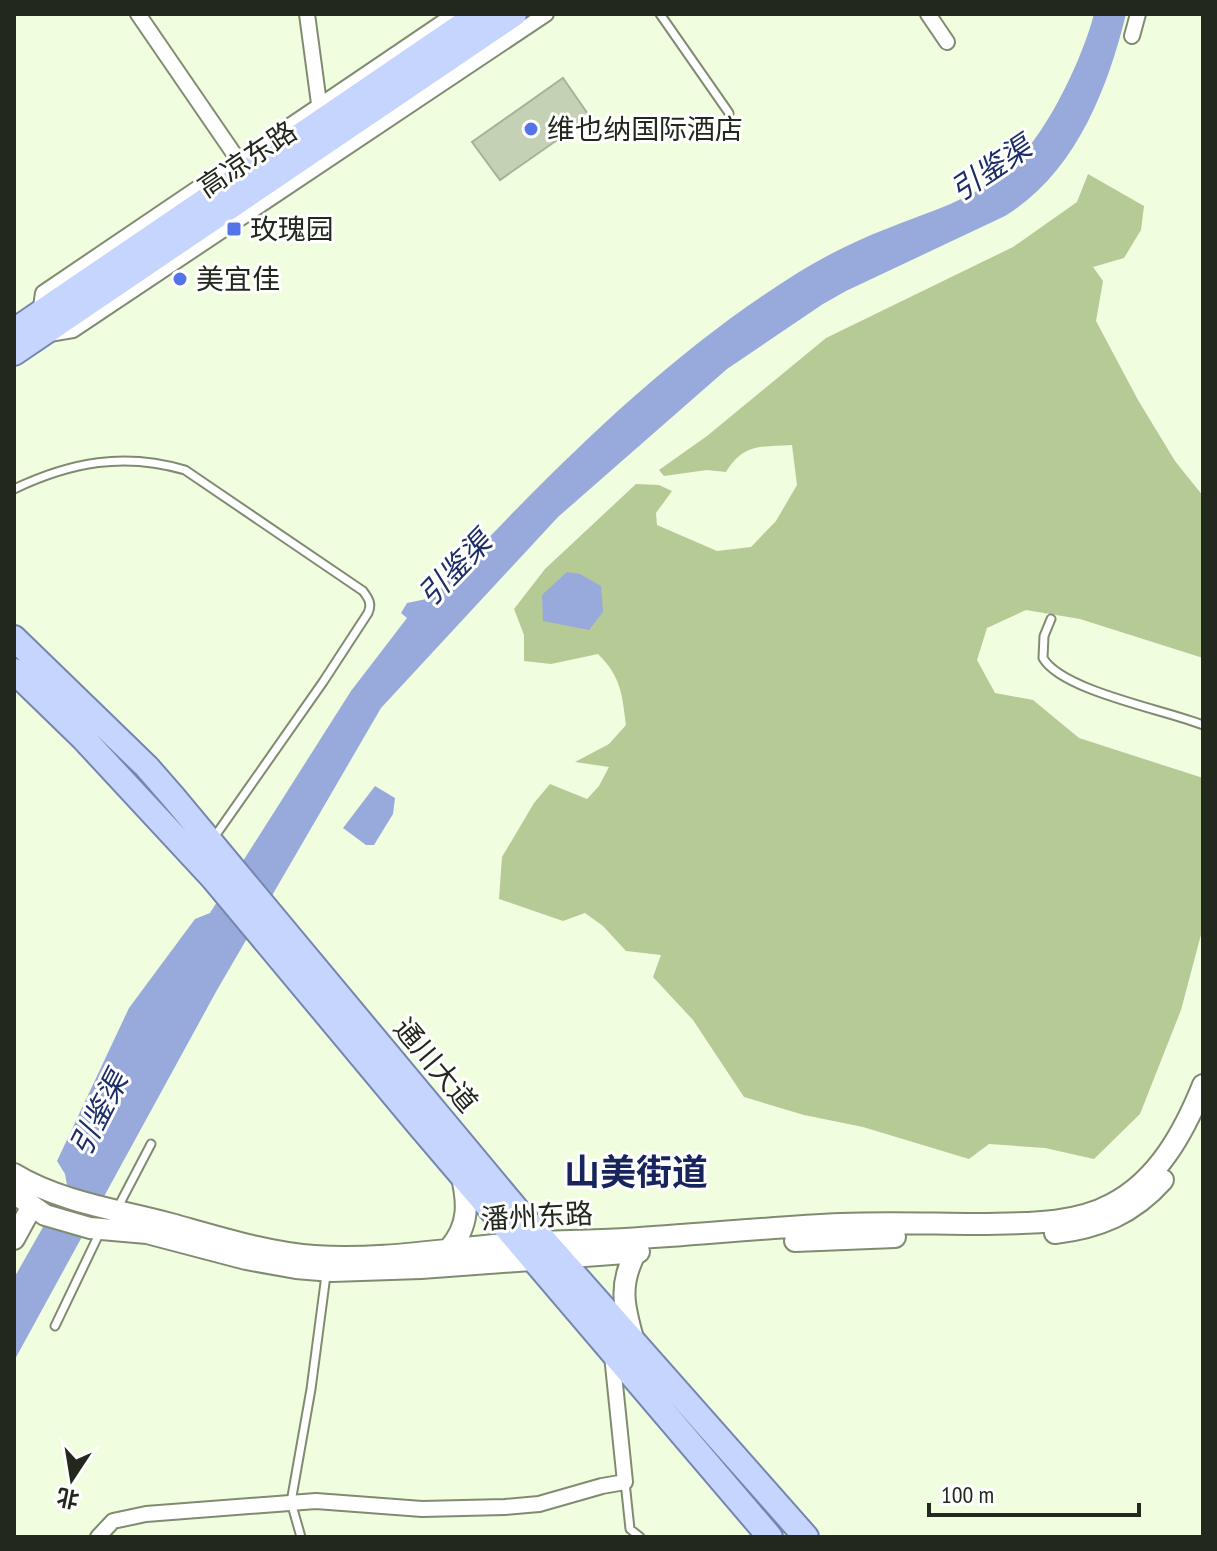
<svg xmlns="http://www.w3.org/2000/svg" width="1217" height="1551" font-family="'PT Sans Narrow','Noto Sans SC',sans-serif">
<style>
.forest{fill:#b6ca96}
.water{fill:#98aadb}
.building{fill:#c5d1b5;stroke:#a7b397;stroke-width:2}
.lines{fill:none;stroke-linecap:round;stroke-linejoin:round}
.lane-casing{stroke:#808b71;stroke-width:11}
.street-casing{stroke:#808b71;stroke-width:18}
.secondary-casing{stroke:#808b71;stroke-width:24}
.primary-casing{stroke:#7486af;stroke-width:28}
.lane{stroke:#fff;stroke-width:7}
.street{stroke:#fff;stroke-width:14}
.secondary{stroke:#fff;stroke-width:20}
.primary{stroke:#c5d5fe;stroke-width:24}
.poi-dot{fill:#5475ea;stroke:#fff;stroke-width:3}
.labels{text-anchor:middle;stroke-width:6;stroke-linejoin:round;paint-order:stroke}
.poi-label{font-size:28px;fill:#23281d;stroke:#fff;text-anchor:start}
.street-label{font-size:28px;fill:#23281d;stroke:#fff}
.water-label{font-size:30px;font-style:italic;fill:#1d2d68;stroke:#fff}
.district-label{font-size:36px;font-weight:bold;fill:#17255c;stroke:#fff}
</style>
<rect width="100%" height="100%" fill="#f0fddf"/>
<!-- forest -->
<path class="forest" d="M1088 174 1144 206 1141 230 1124 258 1093 267 1103 281 1096 321 1138 400 1175 461 1203 496V658L1080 619 1026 610 987 628 977 660 995 693 1033 700 1079 738 1203 778V927L1181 1010 1140 1114 1094 1159 1045 1148 989 1144 969 1159 863 1127 804 1115 744 1097 693 1020 653 977 661 955 626 951 603 926 585 913 563 921 499 899 502 857 534 803 550 784 587 799 599 786 609 767 575 762 609 744 626 725C622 693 621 677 598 654L551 664 524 661V635L514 609 545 569 636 484 659 485 672 491 656 513 657 525 717 551 751 547 776 521 797 485 792 445C761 447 744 443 726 472L707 470 664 476 659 470 707 436 826 338 1013 247 1077 202Z"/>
<!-- water -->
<path class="water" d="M1094 14H1126C1107 91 1075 173 1005 216L846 291 823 304 727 369 558 517 381 708 217 990 14 1361V1278L67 1185 65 1174 57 1161 129 1008 195 919 210 913 351 691 407 618 401 613 407 603 431 598C545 478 658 360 799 272 825 256 857 240 886 229 930 211 974 200 1010 167 1046 136 1082 60 1094 14Z
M567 572 580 574 601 586 603 612 589 630 543 621 542 595Z
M375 786 395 798 393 814 374 845H366L343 828Z"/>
<!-- building -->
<path class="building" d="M563 78 590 117 500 180 472 142Z"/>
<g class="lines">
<!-- lane casing -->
<g class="lane-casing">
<path id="lane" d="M660 14 729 113
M14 489C71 462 124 452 185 470L363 591C369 599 372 604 368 613L323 682 213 839
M1051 619 1044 636 1043 658C1062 691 1166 710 1203 725
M117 1209 151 1144
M55 1326 100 1232
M625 1482 630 1529 640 1537
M301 1537 291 1502 311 1389 326 1275"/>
</g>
<!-- street casing -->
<g class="street-casing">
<path id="street" d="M138 14 243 167
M307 14 320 111
M928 14 947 42
M1132 36 1138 14
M40 314 43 293 455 14
M49 334 73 330 546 14
M98 1537 113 1521 146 1514 316 1501 422 1509 505 1507 539 1504 602 1486 625 1482 612 1355"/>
</g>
<!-- secondary casing -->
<g class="secondary-casing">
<path id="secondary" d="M14 1174C60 1202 119 1210 171 1224 218 1237 265 1252 314 1256 381 1261 450 1248 517 1243 553 1241 589 1241 625 1239 697 1235 769 1227 841 1224 888 1222 935 1224 981 1224 1024 1223 1073 1225 1112 1204 1158 1180 1184 1132 1203 1085
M14 1193 45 1215 90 1228 147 1233 246 1259 296 1268 332 1271 421 1268 639 1252
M1055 1233C1098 1228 1133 1214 1163 1180
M14 1239 32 1206
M795 1241 895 1237
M449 1249C470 1225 468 1202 461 1173
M634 1342C624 1307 618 1285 636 1252"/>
</g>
<!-- primary casing -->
<g class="primary-casing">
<path id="primary" d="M14 331 479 14
M14 353 514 14
M14 638 147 767 174 798 517 1210 806 1537
M14 671 84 739 213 878 419 1125 770 1537"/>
</g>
<!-- lane -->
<use href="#lane" class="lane"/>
<!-- street -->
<use href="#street" class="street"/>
<!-- secondary -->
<use href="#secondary" class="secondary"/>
<!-- primary -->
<use href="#primary" class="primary"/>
</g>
<!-- markers -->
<g class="poi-dot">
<circle cx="531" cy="129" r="8"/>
<rect x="226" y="221" width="16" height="16" rx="4"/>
<circle cx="180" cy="279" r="8"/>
</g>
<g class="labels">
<!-- poi labels -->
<g class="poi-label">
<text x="547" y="139">维也纳国际酒店</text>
<text x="250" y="239">玫瑰园</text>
<text x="196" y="289">美宜佳</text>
</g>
<!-- street labels -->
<g class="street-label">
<text transform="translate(247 159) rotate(-34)" y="10">高凉东路</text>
<text transform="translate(436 1065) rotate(50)" y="10">通川大道</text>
<text transform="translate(537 1216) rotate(-3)" y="10">潘州东路</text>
</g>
<!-- water labels -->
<g class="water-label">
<text transform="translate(991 169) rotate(-34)" y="10">引鉴渠</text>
<text transform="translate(455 569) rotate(-46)" y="10">引鉴渠</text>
<text transform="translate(99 1114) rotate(-63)" y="10">引鉴渠</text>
</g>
<!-- district labels -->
<g class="district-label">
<text x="636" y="1185">山美街道</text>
</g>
</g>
<!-- border -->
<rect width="1217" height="1551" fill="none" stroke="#23281d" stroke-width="32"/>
<!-- north arrow -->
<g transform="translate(72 1479) rotate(192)" stroke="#ffffff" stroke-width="6" paint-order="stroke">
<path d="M0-6L14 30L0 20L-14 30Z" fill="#23281d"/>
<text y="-12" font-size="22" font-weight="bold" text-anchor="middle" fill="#23281d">北</text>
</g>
<!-- scale -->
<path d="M929 1503v12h210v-12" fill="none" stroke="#23281d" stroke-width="4"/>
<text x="941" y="1503" font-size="24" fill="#23281d" stroke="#ffffff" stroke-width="6" paint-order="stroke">100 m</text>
</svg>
